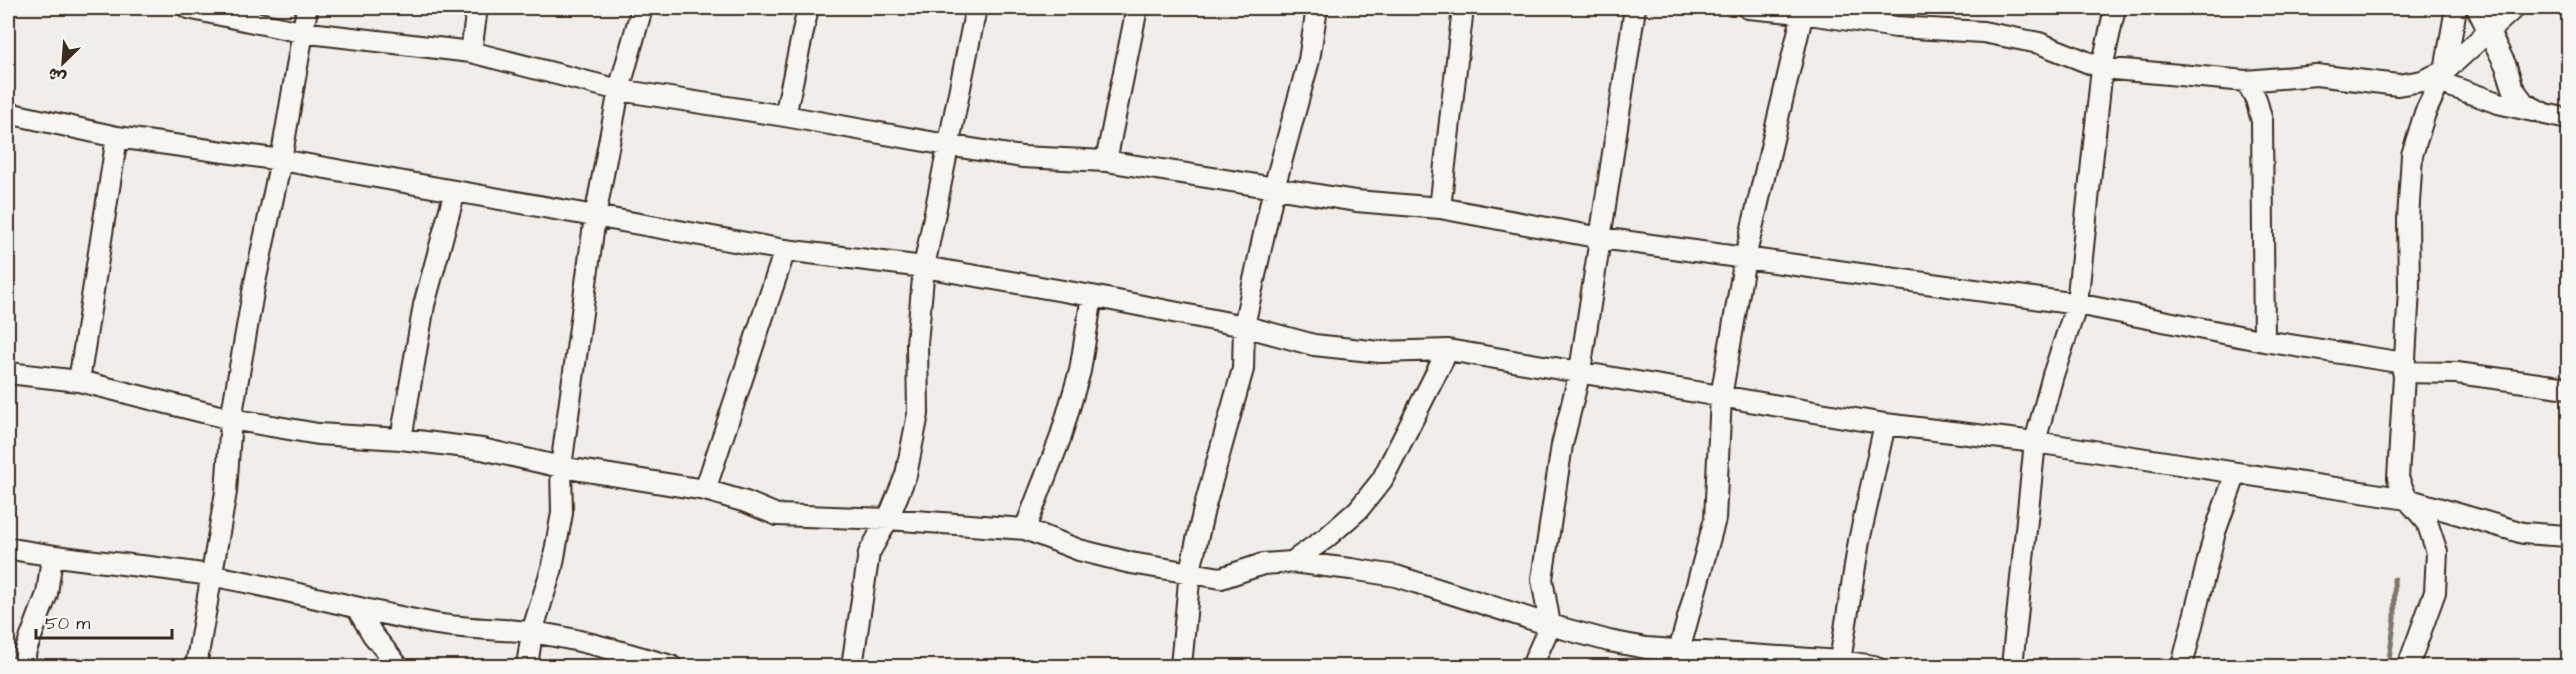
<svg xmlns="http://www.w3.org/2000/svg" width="2576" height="674" font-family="'Architects Daughter','Playpen Sans Arabic',sans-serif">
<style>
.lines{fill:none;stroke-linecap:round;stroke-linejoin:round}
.stream{stroke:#81766d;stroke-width:5}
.minor-casing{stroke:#3b2a1e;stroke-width:24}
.minor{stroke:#f6f6f2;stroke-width:20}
</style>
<rect width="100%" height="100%" fill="#efeeea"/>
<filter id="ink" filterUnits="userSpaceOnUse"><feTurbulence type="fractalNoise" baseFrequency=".0167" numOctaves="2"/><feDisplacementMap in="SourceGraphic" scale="12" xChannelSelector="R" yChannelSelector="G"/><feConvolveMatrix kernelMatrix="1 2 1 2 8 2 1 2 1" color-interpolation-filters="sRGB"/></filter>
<g filter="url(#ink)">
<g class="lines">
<!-- stream -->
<path class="stream" d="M2388 666 2395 618 2394 579"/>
<!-- minor casing -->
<g class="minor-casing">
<path id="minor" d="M188 8 301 32 471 52 619 90 785 116 947 145 1022 157 1106 161 1356 201 1440 208 1601 238 2077 304 2264 341 2404 363
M1748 8 1802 13 1896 27 1983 32 2039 43 2102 68 2246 81 2316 75 2398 85 2422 81 2445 71 2514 8
M2477 8 2506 66 2513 88 2524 103 2545 114 2568 119
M471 52 477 8
M2246 81 2256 99 2262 121 2264 341
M2439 82 2498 103 2533 111
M8 113 117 137 281 160 785 250 924 267 1092 296 1244 326 1314 345 1380 352 1448 350 1885 424 2035 442 2407 499 2523 533 2568 536
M785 116 808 8
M1106 161 1137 8
M1440 208 1463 8
M2403 372 2457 373 2568 388
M8 373 79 381 231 419 318 434 401 439 482 449 561 467 705 490 746 502 777 515 888 519 1025 529 1079 550 1131 563 1221 578 1263 564 1292 562 1351 569 1396 576 1550 625 1609 641 1646 648 1840 661 1874 666
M79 381 117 137
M401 439 424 305 455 191
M705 490 785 250
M1025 529 1060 439 1080 371 1092 296
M8 548C76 562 146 564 214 576 289 589 361 611 436 624 467 629 499 629 530 632 578 638 625 653 671 666
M1292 562 1326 538 1358 510 1382 480 1448 350
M358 610 373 635 398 666
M1840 661 1859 541 1885 424
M23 666 26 650 47 594 52 557
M196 666 226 492 231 419 254 287 281 160 307 8
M527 666 532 632 552 568 562 513 561 467 595 217 619 90 642 8
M852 666 869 553 888 519 906 475 918 414 917 343 924 267 976 8
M1181 666 1190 571 1204 509 1243 369 1244 326 1274 188 1309 60 1317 8
M1532 666 1550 625 1542 579 1562 445 1580 371 1635 8
M1681 666 1679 651 1715 519 1721 397 1745 258 1804 8
M2012 666 2035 442 2053 375 2077 304 2102 68 2115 8
M2182 666 2215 532 2236 473
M2408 666 2435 592 2437 552 2427 522 2407 499 2398 478 2409 290 2408 219 2412 155 2425 113 2445 71 2456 8"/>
</g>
<!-- minor -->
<use href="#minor" class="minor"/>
</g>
</g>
<!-- margin -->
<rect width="2576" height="674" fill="none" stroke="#f6f6f2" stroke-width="30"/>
<rect x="15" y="15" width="2546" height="644" fill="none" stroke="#3b2a1e" stroke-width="2" filter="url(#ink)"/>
<!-- north arrow -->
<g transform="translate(63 63) rotate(205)" stroke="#f6f6f2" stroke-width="4.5" paint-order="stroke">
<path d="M0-4.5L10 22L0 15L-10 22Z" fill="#3b2a1e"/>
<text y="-9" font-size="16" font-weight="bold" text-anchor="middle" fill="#3b2a1e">ش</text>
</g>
<!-- scale -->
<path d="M36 629v9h136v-9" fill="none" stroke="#3b2a1e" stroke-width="3"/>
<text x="45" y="629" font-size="18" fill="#3b2a1e" stroke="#f6f6f2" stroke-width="4.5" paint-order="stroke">50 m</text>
</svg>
